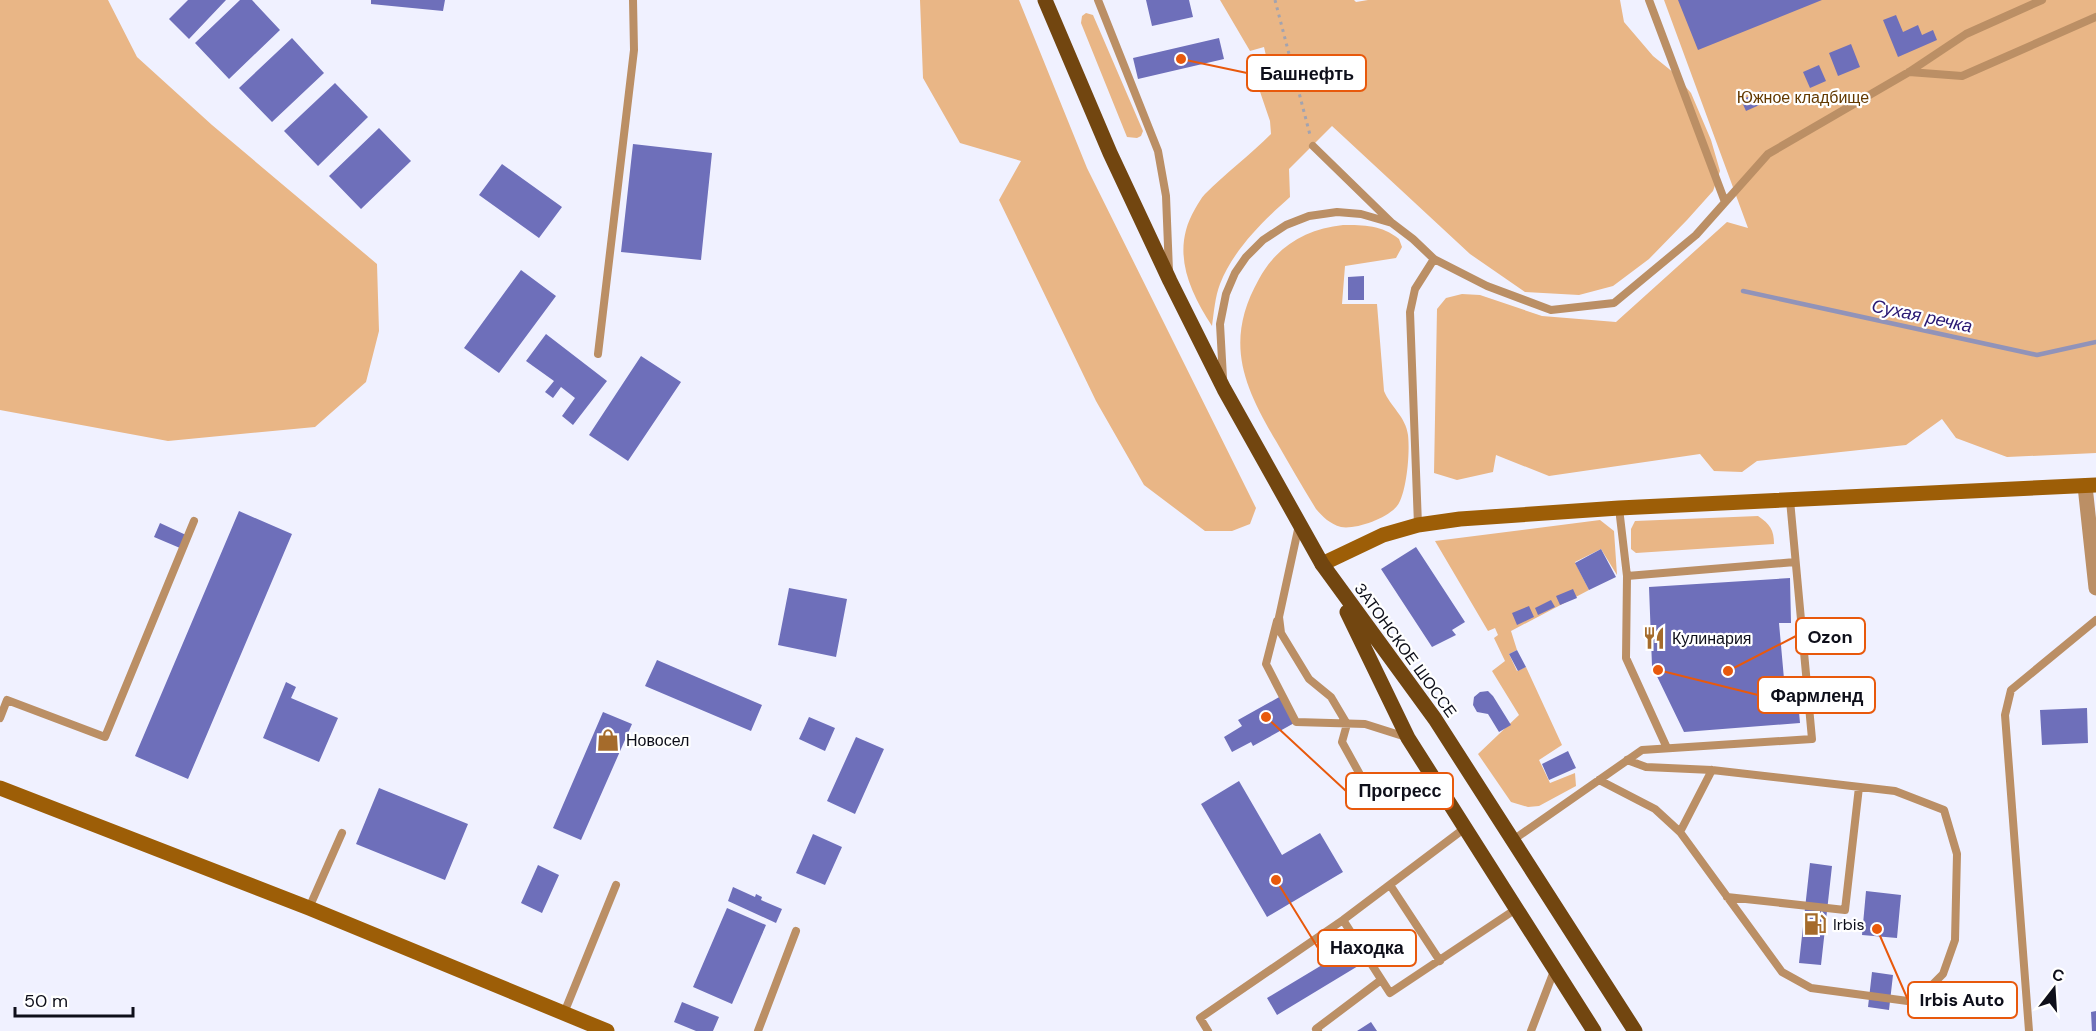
<svg xmlns="http://www.w3.org/2000/svg" width="2096" height="1031" font-family="'DM Sans',sans-serif">
<style>
.green{fill:#e9b686}
.lines{fill:none;stroke-linecap:round;stroke-linejoin:round}
.stream{stroke:#9193b9;stroke-width:4.5}
.building{fill:#6e6fba}
.path{stroke:#a2a3b0;stroke-width:3;stroke-dasharray:3 4.5;stroke-linecap:butt}
.lane{stroke:#bb8f65;stroke-width:8}
.street{stroke:#bb8f65;stroke-width:15}
.secondary{stroke:#9d5e07;stroke-width:15}
.primary{stroke:#724610;stroke-width:15}
.labels{text-anchor:middle;stroke-width:4.5;stroke-linejoin:round;paint-order:stroke}
.park-label{font-size:16px;fill:#633900;stroke:#fff}
.poi-label{font-size:16px;fill:#0e0f1a;stroke:#fff;text-anchor:start}
.street-label{font-size:16px;fill:#0e0f1a;stroke:#fff}
.water-label{font-size:18px;font-style:italic;fill:#281772;stroke:#fff}
.leader{fill:none;stroke:#e8590c;stroke-width:2}
.callout-dot{fill:#e8590c;stroke:#fff;stroke-width:2}
.callout{fill:#fff;stroke:#e8590c;stroke-width:2}
.callout-label{font-size:18px;text-anchor:middle;font-weight:bold;fill:#0e0f1a}
</style>
<rect width="100%" height="100%" fill="#f0f1ff"/>
<!-- green -->
<path class="green" d="M0 0H108L137 57 212 125 377 264 379 331 366 382 315 427 168 441 0 410Z
M920 0H1019L1087 168 1256 508 1250 524 1232 531H1205L1144 485 1096 401 999 200 1021 161 960 143 923 78Z
M1220 0H1354L1356 2 1368 0H1620L1624 22 1653 56 1674 73 1691 93 1711 140 1720 171 1713 191 1687 220 1649 259 1613 286 1579 295 1525 292 1470 254 1332 126 1289 169 1290 197C1264 220 1233 250 1220 284 1215 297 1214 312 1212 326 1188 289 1171 250 1195 209 1198 204 1201 198 1205 194 1226 173 1250 155 1271 134L1270 121 1256 80 1270 73 1264 47 1250 51Z
M1664 0H2096V453L2007 457 1956 438 1942 419 1906 445 1757 461 1742 472 1714 471 1700 454 1549 476 1496 455 1493 472 1457 480 1434 473 1437 309 1446 298 1462 294 1480 295 1542 316 1616 322 1727 222 1748 228Z
M1086 13 1093 15 1143 131 1141 136 1137 138 1127 137 1081 23 1082 16Z
M1343 225C1364 225 1382 225 1399 239L1402 247 1396 258 1345 266 1342 304H1377L1384 391C1390 406 1406 417 1408 435 1410 452 1407 488 1399 503 1392 517 1356 530 1341 527 1330 524 1323 517 1316 509 1302 486 1289 464 1276 441 1243 385 1224 341 1259 279 1277 246 1306 229 1343 225Z
M1758 516C1770 524 1774 530 1774 544L1636 553 1631 549V529L1635 521Z
M1600 520 1614 531 1617 575 1601 549 1575 562 1589 590 1511 631 1517 650 1509 654 1517 671 1526 667 1562 745 1539 760 1550 783 1575 773 1576 786 1539 806 1528 807 1511 802 1478 754 1519 715 1492 671 1505 661 1494 638 1498 635 1495 628 1488 631 1435 541Z"/>
<g class="lines">
<!-- stream -->
<path class="stream" d="M1743 291 2037 355 2096 342"/>
</g>
<!-- building -->
<path class="building" d="M188 0H226L189 39 169 19Z
M240 0H252L280 30 229 79 195 43Z
M371 0H445L443 11 371 4Z
M1146 0H1189L1193 17 1152 26Z
M1678 0H1822L1698 50Z
M1896 15 1903 32 1918 25 1922 35 1933 30 1937 40 1898 57 1883 20Z
M292 38 324 73 272 122 239 88Z
M1219 38 1224 59 1138 79 1133 58Z
M1851 44 1860 67 1838 76 1829 53Z
M1819 65 1826 81 1810 88 1803 72Z
M335 83 368 117 318 166 284 131Z
M1761 91 1766 102 1746 111 1741 100Z
M379 128 411 161 361 209 329 176Z
M633 144 712 153 701 260 621 252Z
M502 164 562 207 539 238 479 195Z
M521 270 556 296 499 373 464 348Z
M1364 276V300H1348V277Z
M546 334 607 381 573 425 562 416 575 398 561 387 553 398 545 392 554 381 526 361Z
M641 356 681 382 628 461 589 435Z
M239 511 292 534 188 779 135 756Z
M160 523 186 535 180 548 154 537Z
M1416 547 1465 622 1452 630 1456 635 1432 647 1381 569Z
M1601 549 1616 577 1589 590 1575 563Z
M1790 578 1791 623H1779L1784 679H1796L1800 723 1684 732 1652 666 1649 587Z
M789 588 847 599 836 657 778 645Z
M1573 589 1577 598 1560 605 1556 596Z
M1551 600 1555 607 1538 615 1535 608Z
M1529 606 1534 617 1517 625 1512 613Z
M1517 650 1526 667 1518 671 1509 654Z
M657 660 762 705 751 731 645 686Z
M286 682 296 687 291 698 338 718 319 762 263 738Z
M1488 691 1493 696 1511 725 1499 732 1488 714 1477 712 1473 705 1474 697 1480 692Z
M1281 696 1296 722 1253 746 1251 742 1232 752 1224 737 1242 726 1238 720Z
M2087 708 2088 743 2042 745 2040 710Z
M603 712 632 724 581 840 553 828Z
M809 717 835 728 825 751 799 739Z
M856 737 884 749 855 814 827 801Z
M1568 751 1576 768 1549 780 1542 764Z
M1239 781 1282 855 1320 833 1343 872 1267 917 1201 804Z
M379 788 468 824 445 880 356 844Z
M813 834 842 847 825 885 796 873Z
M1810 863 1832 866 1821 965 1799 963Z
M538 865 559 875 542 913 521 903Z
M733 887 755 897 756 894 762 897 761 900 782 909 776 923 728 901Z
M1866 891 1901 895 1897 938 1862 935Z
M727 908 766 925 732 1004 693 987Z
M1352 947 1363 963 1277 1015 1267 998Z
M1872 972 1893 975 1889 1010 1868 1007Z
M682 1002 719 1017 713 1031H696L674 1022Z
M2096 1011V1031H2092L2091 1012Z
M1371 1022 1377 1031H1357Z"/>
<g class="lines">
<!-- path -->
<path class="path" d="M1275 0 1310 135"/>
<!-- lane -->
<path class="lane" d="M1098 0 1158 151 1166 196 1169 271
M1649 0 1725 202
M1909 72 1962 76 2096 17
M1313 146 1391 222
M598 354 634 50 633 0
M1223 378 1220 324 1226 294 1235 273 1246 257 1263 240 1286 225 1309 216 1337 212 1361 214 1392 223 1413 239 1434 259 1487 286 1551 310 1614 303 1696 235 1768 154 1909 72 1966 34 2042 0
M1619 508 1627 576 1795 562
M1299 525 1279 617 1281 633 1309 679 1331 697 1347 724 1342 742 1373 798 1431 775
M1418 525 1410 312 1415 289 1434 259
M1627 576 1626 658 1667 748
M1277 621 1266 664 1296 722 1365 724 1406 737
M0 718 7 700 105 737 194 521
M1599 780 1655 809 1680 832 1782 972 1811 988 1915 1002 1943 974 1955 940 1957 854 1944 810 1895 791 1712 770 1646 767 1627 760
M1680 832 1712 770
M1513 840 1642 750 1812 739 1790 500
M1390 885 1440 961
M1727 897 1845 910 1859 787
M309 908 342 833
M1343 920 1390 993 1516 909
M564 1013 616 885
M758 1031 796 931
M1208 1031 1200 1018 1343 920 1465 828
M1318 1031 1316 1029 1381 980
M1531 1031 1554 971
M2029 1031 2005 715 2011 690 2096 620"/>
<!-- street -->
<path class="street" d="M2085 486 2096 588"/>
<!-- secondary -->
<path class="secondary" d="M1322 564 1383 535 1418 525 1460 519 1619 508 2096 485
M0 788 309 908 607 1031"/>
<!-- primary -->
<path class="primary" d="M1045 0 1110 153 1170 281 1224 389 1322 564 1435 719 1635 1031
M1347 612 1408 738 1594 1031"/>
</g>
<!-- icons -->
<defs>
<g id="restaurant-bare" transform="scale(1.8)"><path d="M-5-6h1v4h1v-4h1v4h1v-4h1v5L-1.5 .5V6h-2V.5L-5-1ZM5-6V6H3V1.5H1.5Q1.5-4 5-6Z" fill="#a56b2b" stroke="#fff" stroke-width="2.5" paint-order="stroke"/></g>
<g id="shop-bare" transform="scale(1.8)"><path d="M-5-2.5h2.3a2.7 3.5 0 0 1 5.4 0H5L5.5 6h-11ZM-1.5-2.5h3a1.5 2.3 0 0 0-3 0Z" fill="#a56b2b" stroke="#fff" stroke-width="2.5" paint-order="stroke"/></g>
<g id="fuel-bare" transform="scale(1.8)"><path d="M-5.5-6h7V0h2V4h1.3V-2.5L3-4.5l.8-.8L6-3V5H2.5V1h-1V6h-7ZM-4.2-4.7v3.2H.2V-4.7Z" fill="#a56b2b" stroke="#fff" stroke-width="2.5" paint-order="stroke"/></g>
</defs>
<g fill-rule="evenodd">
<use href="#restaurant-bare" x="1654" y="638"/>
<use href="#shop-bare" x="608" y="740"/>
<use href="#fuel-bare" x="1815" y="924"/>
</g>
<g class="labels">
<!-- park labels -->
<g class="park-label">
<text x="1803" y="103">Южное кладбище</text>
</g>
<!-- poi labels -->
<g class="poi-label">
<text x="1672" y="644">Кулинария</text>
<text x="626" y="746">Новосел</text>
<text x="1833" y="930">Irbis</text>
</g>
<!-- street labels -->
<g class="street-label">
<text transform="translate(1406 650) rotate(54)" y="6">ЗАТОНСКОЕ ШОССЕ</text>
</g>
<!-- water labels -->
<g class="water-label">
<text transform="translate(1922 316) rotate(12)" y="6">Сухая речка</text>
</g>
</g>
<!-- callouts -->
<path class="leader" d="M1181 59L1247 73M1728 671L1796 636M1658 670L1758 695M1266 717L1346 791M1276 880L1318 948M1877 929L1908 1000"/>
<g class="callout-dot">
<circle cx="1181" cy="59" r="6"/>
<circle cx="1728" cy="671" r="6"/>
<circle cx="1658" cy="670" r="6"/>
<circle cx="1266" cy="717" r="6"/>
<circle cx="1276" cy="880" r="6"/>
<circle cx="1877" cy="929" r="6"/>
</g>
<g class="callout">
<rect x="1247" y="55" width="119" height="36" rx="6"/>
<rect x="1796" y="618" width="69" height="36" rx="6"/>
<rect x="1758" y="677" width="117" height="36" rx="6"/>
<rect x="1346" y="773" width="107" height="36" rx="6"/>
<rect x="1318" y="930" width="98" height="36" rx="6"/>
<rect x="1908" y="982" width="109" height="36" rx="6"/>
</g>
<g class="callout-label">
<text x="1307" y="80">Башнефть</text>
<text x="1830" y="643">Ozon</text>
<text x="1817" y="702">Фармленд</text>
<text x="1400" y="797">Прогресс</text>
<text x="1367" y="954">Находка</text>
<text x="1962" y="1006">Irbis Auto</text>
</g>
<!-- north arrow -->
<g transform="translate(2054 989) rotate(17)" stroke="#ffffff" stroke-width="4.5" paint-order="stroke">
<path d="M0-4.5L10 22L0 15L-10 22Z" fill="#0e0f1a"/>
<text y="-9" font-size="16" font-weight="bold" text-anchor="middle" fill="#0e0f1a">С</text>
</g>
<!-- scale -->
<path d="M15 1007v9h118v-9" fill="none" stroke="#0e0f1a" stroke-width="3"/>
<text x="24" y="1007" font-size="18" fill="#0e0f1a" stroke="#ffffff" stroke-width="4.5" paint-order="stroke">50 m</text>
</svg>
